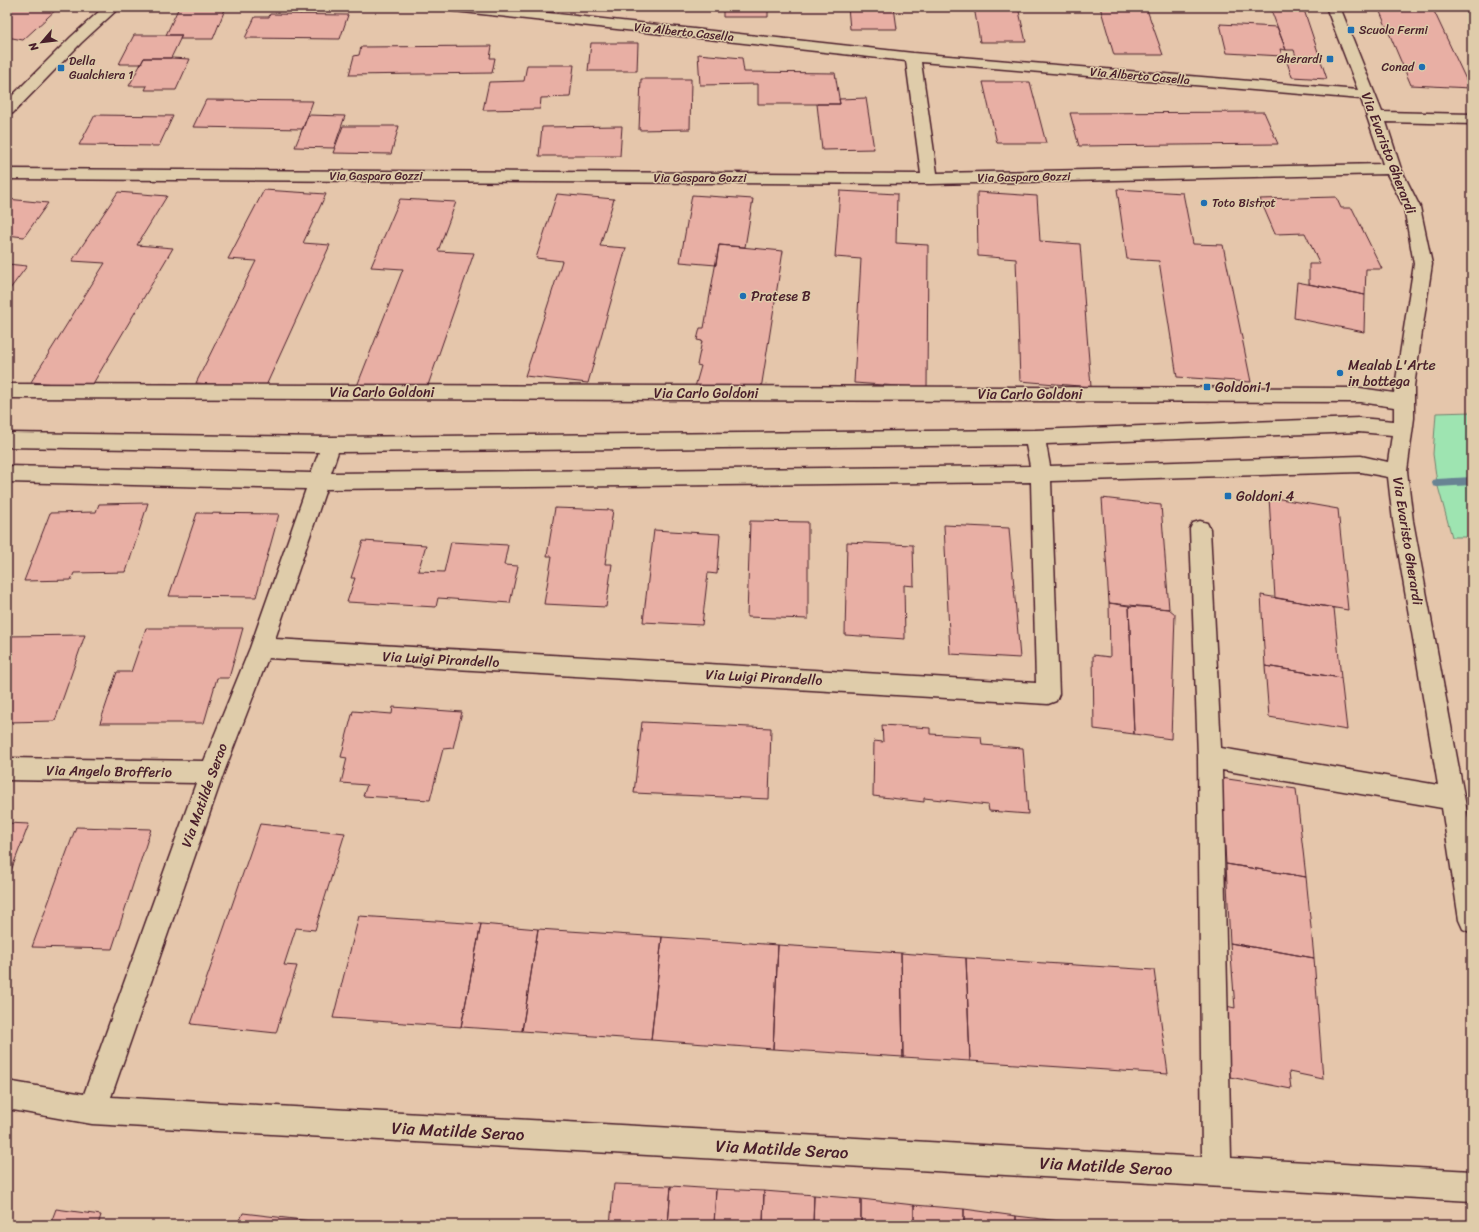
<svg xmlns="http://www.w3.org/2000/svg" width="1479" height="1232" font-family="Sriracha,sans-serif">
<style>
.green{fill:#9ee4b1;stroke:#74826e}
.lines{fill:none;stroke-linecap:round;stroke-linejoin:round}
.stream{fill:#678393;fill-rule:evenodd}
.building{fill:#e8afa4;stroke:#4a1f2b}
.minor-casing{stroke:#4a1f2b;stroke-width:3}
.minor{fill:#dfccaa;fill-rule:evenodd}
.poi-dot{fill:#1f6fb2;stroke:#dfccaa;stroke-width:1.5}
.labels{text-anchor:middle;stroke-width:3;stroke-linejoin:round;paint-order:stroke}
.far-poi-label{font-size:12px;fill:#4a1f2b;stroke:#dfccaa;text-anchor:start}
.far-street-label{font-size:12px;fill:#4a1f2b;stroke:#dfccaa}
.street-label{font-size:14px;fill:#4a1f2b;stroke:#dfccaa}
.poi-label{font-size:14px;fill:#4a1f2b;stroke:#dfccaa;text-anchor:start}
.near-street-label{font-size:17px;fill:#4a1f2b;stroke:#dfccaa}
</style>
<rect width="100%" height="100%" fill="#e5c6ab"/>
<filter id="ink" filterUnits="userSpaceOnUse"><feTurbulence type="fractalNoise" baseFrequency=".025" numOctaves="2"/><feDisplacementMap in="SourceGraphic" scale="8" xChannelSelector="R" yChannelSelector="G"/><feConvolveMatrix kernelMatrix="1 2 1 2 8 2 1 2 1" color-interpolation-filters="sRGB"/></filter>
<g filter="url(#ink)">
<!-- green -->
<path class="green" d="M1472 412V537H1452L1437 483 1433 454 1436 413Z"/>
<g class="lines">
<!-- stream -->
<path class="stream" d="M1472 477V485L1437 487 1433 486 1432 483 1433 480 1437 479Z"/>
</g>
<!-- building -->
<path class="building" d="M7 7H59L23 40 7 37Z
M179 7H226L213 39H180L182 35H166Z
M723 7H768V17H723Z
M848 7H894L897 29H850Z
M974 7H1018L1026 42H980Z
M1100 7H1146L1163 55H1114Z
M1270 7H1303L1327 79 1292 77 1286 59 1297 60 1294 50H1286Z
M1378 7H1432L1470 88 1411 85Z
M270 14 348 15 340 39 245 38 255 17H269Z
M1220 24 1277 27 1286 50 1280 49 1282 56 1227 53Z
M134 35H182L171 58H144L141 64H119Z
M591 43H638L637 71H588Z
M492 46 490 58H495L492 73 349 75 354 56 359 55 361 47Z
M698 54 742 58 744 72 835 73 840 104H758V84L700 85Z
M144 58H171L190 59 176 90H145L147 86H129Z
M527 65H574L570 97 541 98 540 109 483 110 489 82 524 81Z
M641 79H691L690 129 639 130Z
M983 82H1030L1046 143H997Z
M866 98 874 149 822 150 817 104H840L839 99Z
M206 100 313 101 303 129 193 127Z
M1264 112 1278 144 1079 146 1070 113Z
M95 115 173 116 159 146 79 145Z
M308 115 345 116 334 148 295 147Z
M343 126H399L391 154 333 153Z
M622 126 620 156H539L542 127Z
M1117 189 1183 193 1193 244 1223 245 1251 382 1177 377 1159 261 1127 259Z
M264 190 326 194 303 243 330 245 265 388 196 383 256 261 228 259Z
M840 191 897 194 896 243 928 245 927 388 854 383 861 259 835 257Z
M118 192 167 196 137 245 173 248 91 387 31 382 105 263 72 261Z
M977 192 1037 196 1040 241 1080 244 1091 387 1020 381 1016 259 978 256Z
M557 194 614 199 600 246 626 248 588 383 525 376 562 261 536 258Z
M692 195 753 199 745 247 719 245 716 265 680 262Z
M1336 197 1341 208H1352L1382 269H1366L1365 295 1309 284V264H1320L1305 233 1275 234 1260 199Z
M7 199 48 203 24 237 7 235Z
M400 199 456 202 438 251 474 253 426 391 357 386 403 269 371 267Z
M719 245 783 251 761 389 695 387 701 366 697 365 702 341 697 340 700 328H704Z
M7 264 27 266 7 293Z
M1297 282 1365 295 1364 332 1294 318Z
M1269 497 1338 509 1348 610 1275 598Z
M1102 498 1161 505 1169 609 1109 603Z
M148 503 126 572 74 573 71 580 24 581 50 513 96 512 99 504Z
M555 508 613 510 605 564H612L606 607 544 604 552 556H547Z
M197 513 279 514 256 597 169 596Z
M750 521 808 522V619L747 617Z
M944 525 1009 528 1020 658 950 654Z
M654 530 720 534 717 574 708 573 702 625 643 622Z
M363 541 426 545 418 571 444 572 451 542 508 545 504 565 518 566 510 603 438 598 436 607 347 602 355 578H351Z
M847 542 913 545 914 586 904 585 905 639 845 635Z
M1261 595 1334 608 1341 678 1265 666Z
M1109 603 1129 606 1134 734 1094 729 1093 655 1110 657Z
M1129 606 1169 609 1175 614 1171 739 1134 734Z
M146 628H243L229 678H217L204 723H100L117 672H131Z
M85 635 55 721 7 722V636Z
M1265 666 1341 678 1347 730 1269 717Z
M393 707 462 712 453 748 443 749 430 800 363 796 367 785 341 783 347 758 341 757 353 711 392 714Z
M642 722 771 728 769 799 634 793Z
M882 725 930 728V734L981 737 982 745 1023 748 1028 814 989 811 988 805 924 798V802L873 796 874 741 883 742Z
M1221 778 1296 789 1306 877 1226 864Z
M7 823 29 824 7 881Z
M260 824 345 833 315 930 296 928 284 965 297 966 276 1033 191 1024Z
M76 827 151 829 112 949 32 947Z
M1226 864 1306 877 1314 958 1230 943Z
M359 916 481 924 461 1027 333 1018Z
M481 924 538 929 522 1031 461 1027Z
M538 929 662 937 651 1040 522 1031Z
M662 937 778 945 773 1049 651 1040Z
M1230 943 1314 958 1323 1079 1289 1072 1291 1089 1230 1077 1226 1006 1235 1008Z
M778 945 901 953 903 1057 773 1049Z
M901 953 966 958 970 1061 903 1057Z
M966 958 1154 970 1168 1074 970 1061Z
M614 1184 671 1186 668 1225H610Z
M671 1186 716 1189 714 1225H668Z
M716 1189 764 1191 763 1225H714Z
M764 1191 814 1195 813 1225H763Z
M814 1195 861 1199V1225H813Z
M861 1199 914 1205V1225H861Z
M914 1205 964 1209V1225H914Z
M56 1209 101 1215 98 1225H50Z
M964 1209 1016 1216V1225H964Z
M243 1213 345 1225H238Z
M1016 1216 1069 1222 1070 1225H1016Z"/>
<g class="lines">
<!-- minor casing -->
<g class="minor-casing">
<path id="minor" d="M104 7H120L81 43 13 113 7 115V101L71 37Z
M447 7H494L913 53 1358 90 1326 7H1340L1382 112 1472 114V124L1386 122 1401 169 1420 207 1432 264 1414 386V418L1407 471 1413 521 1472 839V933L1463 929 1459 920 1442 808 1222 770 1231 1158 1472 1171V1201L92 1124 7 1109V1081L84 1094 196 783 7 780V758L204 761 250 648 306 489 7 482V466L311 473 319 452 7 447V433L331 437 1035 430 1359 418 1394 421V407L1360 402 7 398V384L1360 388 1394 393 1414 264 1404 207 1387 174 930 184 7 179V169L921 174 906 61 454 11 449 10ZM921 62 1361 99 1383 164 937 173ZM1359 432 1392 435 1388 462 1361 456 1050 466 1046 444ZM1026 445 1030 466 331 473 338 452ZM1361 472 1388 477 1393 521 1438 785 1221 748 1210 529 1207 523 1200 521 1193 523 1190 529 1198 757 1202 1157 111 1097 224 772 268 658 1048 704 1056 701 1059 694 1051 481ZM1031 482 1036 683 275 639 326 489Z"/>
</g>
<!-- minor -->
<use href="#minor" class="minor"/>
</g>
</g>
<!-- markers -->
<g class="poi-dot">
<rect x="1347" y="26" width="8" height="8" rx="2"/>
<rect x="1326" y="55" width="8" height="8" rx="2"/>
<circle cx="1422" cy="67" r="4"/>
<rect x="57" y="64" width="8" height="8" rx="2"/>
<circle cx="1204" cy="203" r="4"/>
<circle cx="743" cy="296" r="4"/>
<circle cx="1340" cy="373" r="4"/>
<rect x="1203" y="383" width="8" height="8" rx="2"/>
<rect x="1224" y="492" width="8" height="8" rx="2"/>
</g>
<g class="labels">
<!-- far-poi labels -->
<g class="far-poi-label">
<text x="1359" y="34">Scuola Fermi</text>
<text x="1322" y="63" text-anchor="end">Gherardi</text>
<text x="69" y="65">Della<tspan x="69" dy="14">Gualchiera 1</tspan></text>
<text x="1414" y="71" text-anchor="end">Conad</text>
<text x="1212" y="207">Toto Bistrot</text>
</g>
<!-- far-street labels -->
<g class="far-street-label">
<text transform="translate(684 32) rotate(6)" y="4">Via Alberto Casella</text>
<text transform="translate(1140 76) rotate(5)" y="4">Via Alberto Casella</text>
<text x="376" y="180">Via Gasparo Gozzi</text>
<text transform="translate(1024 177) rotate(-1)" y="4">Via Gasparo Gozzi</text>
<text x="700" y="182">Via Gasparo Gozzi</text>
</g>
<!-- street labels -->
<g class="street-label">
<text transform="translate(1389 153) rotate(69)" y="5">Via Evaristo Gherardi</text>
<text x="382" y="397">Via Carlo Goldoni</text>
<text x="706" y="398">Via Carlo Goldoni</text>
<text x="1030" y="399">Via Carlo Goldoni</text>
<text transform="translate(1408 541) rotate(81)" y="5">Via Evaristo Gherardi</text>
<text transform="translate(441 659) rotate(3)" y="5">Via Luigi Pirandello</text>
<text transform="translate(764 677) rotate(3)" y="5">Via Luigi Pirandello</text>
<text transform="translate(109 771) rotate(1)" y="5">Via Angelo Brofferio</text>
<text transform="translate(204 795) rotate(-70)" y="5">Via Matilde Serao</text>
</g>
<!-- poi labels -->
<g class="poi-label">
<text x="751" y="301">Pratese B</text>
<text x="1348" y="370">Mealab L'Arte<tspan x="1348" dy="16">in bottega</tspan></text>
<text x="1215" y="392">Goldoni 1</text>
<text x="1236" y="501">Goldoni 4</text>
</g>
<!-- near-street labels -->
<g class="near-street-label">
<text transform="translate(458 1131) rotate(3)" y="6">Via Matilde Serao</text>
<text transform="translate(782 1149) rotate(3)" y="6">Via Matilde Serao</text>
<text transform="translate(1106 1166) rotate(3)" y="6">Via Matilde Serao</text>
</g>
</g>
<!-- margin -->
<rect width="1479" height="1232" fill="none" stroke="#dfccaa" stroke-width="24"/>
<rect x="12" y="12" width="1455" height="1208" fill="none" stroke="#4a1f2b" stroke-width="1.5" filter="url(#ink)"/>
<!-- north arrow -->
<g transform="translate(42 42) rotate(242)" stroke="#dfccaa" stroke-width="3" paint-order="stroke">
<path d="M0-3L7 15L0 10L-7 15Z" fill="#4a1f2b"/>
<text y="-6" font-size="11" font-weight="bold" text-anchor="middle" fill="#4a1f2b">N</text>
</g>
</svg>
